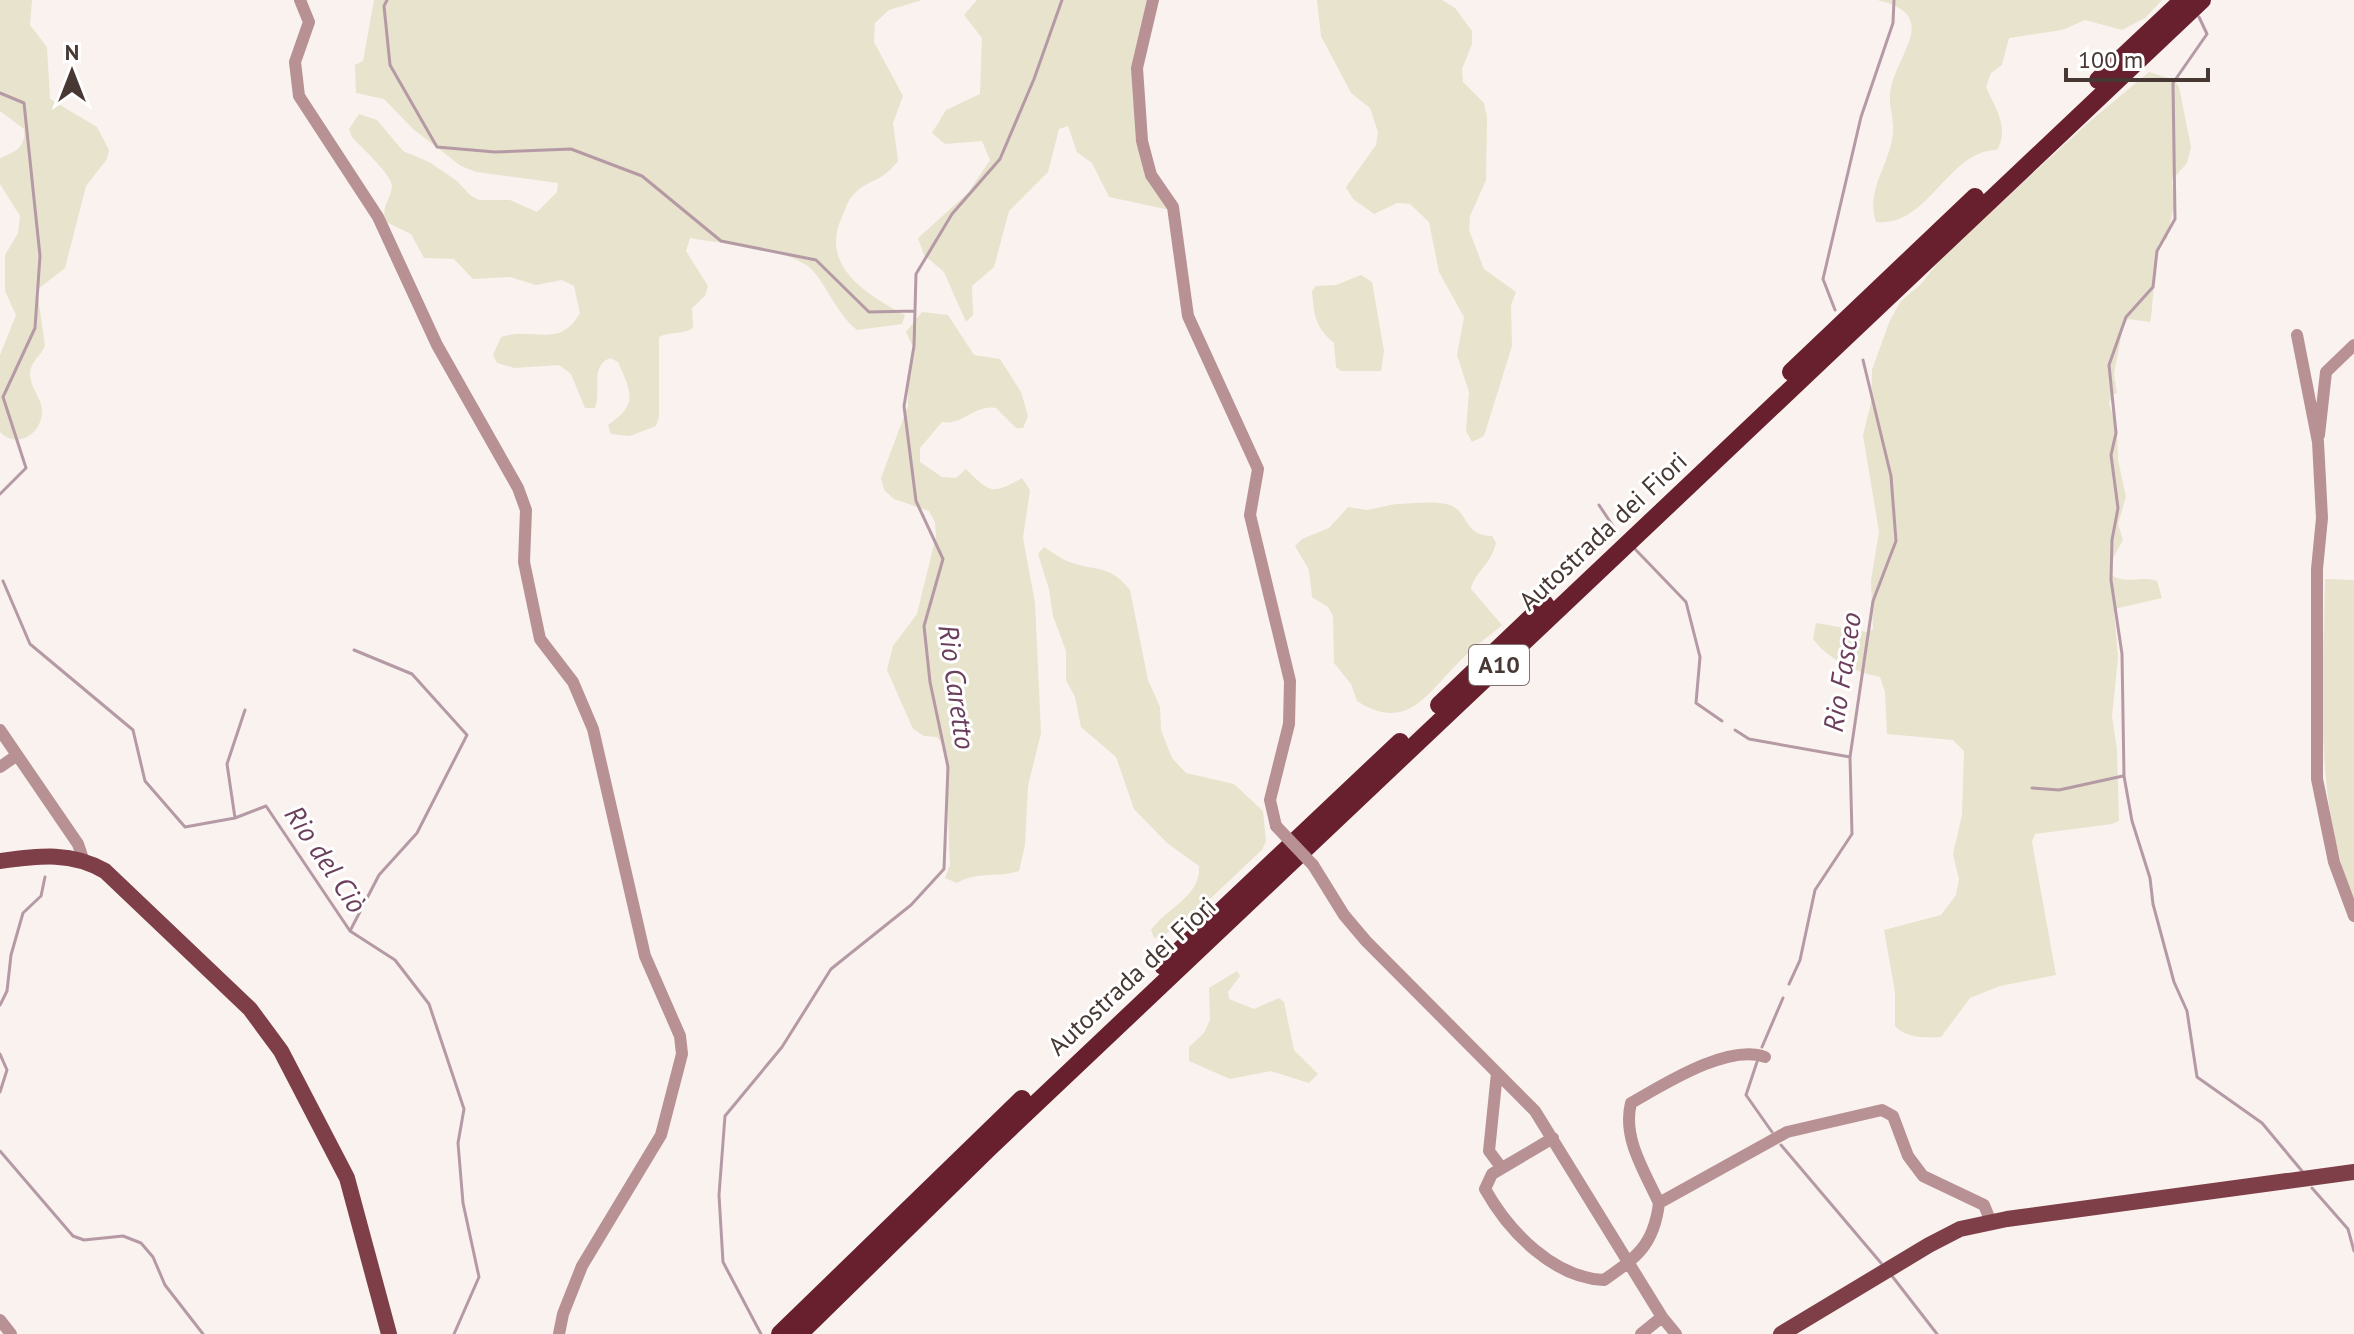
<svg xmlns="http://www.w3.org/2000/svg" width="2354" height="1334" font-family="'PT Sans',sans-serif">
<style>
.green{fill:#e7e3cc}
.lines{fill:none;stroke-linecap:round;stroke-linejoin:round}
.stream{stroke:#b59aa5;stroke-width:3}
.minor{stroke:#b89195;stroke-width:12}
.major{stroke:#7f3f49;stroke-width:16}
.highway{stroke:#68202e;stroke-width:18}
.minor-bridge{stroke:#b89195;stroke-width:12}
.labels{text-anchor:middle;stroke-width:6;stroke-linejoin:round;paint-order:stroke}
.shield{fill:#fff;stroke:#7e7470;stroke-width:2}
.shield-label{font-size:24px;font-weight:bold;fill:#473833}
.street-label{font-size:26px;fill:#473833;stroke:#fff}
.water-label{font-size:28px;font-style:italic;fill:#6b3f5b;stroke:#fff}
</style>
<rect width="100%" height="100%" fill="#faf2ef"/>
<!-- green -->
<path class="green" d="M0 0H32L30 25 47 47 50 99 97 127 109 150 107 159 86 186 65 268 37 290 45 346C41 356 30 362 30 374 30 387 41 397 42 410 43 433 18 450 0 432V355L16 315 5 291V255L18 233 20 216 0 184V158C16 152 26 147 24 129L0 111Z
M374 0H922L889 10 875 23 874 42 903 96 893 123 898 161C880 184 868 179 854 194 848 200 845 209 842 217 819 266 867 295 905 315L902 324 857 330C837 314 830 291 813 271 793 248 721 244 690 238L686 251 708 286 705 296 692 308 693 328C682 335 670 331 659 337V417L656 426 630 436 611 434 608 425C639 404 631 392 618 362L610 358C589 367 602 389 595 408H585L571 374 559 365 514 368 497 363 493 355 501 337C534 326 559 350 580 313L574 286 562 280 536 285 510 277 473 279 454 259 424 258 411 234 386 222C380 206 391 201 392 186 392 175 360 146 352 137L349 129 359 114 377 120 403 151 429 162 457 181 470 195 479 200H510L537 212 557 192 558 183 476 172 461 166 413 129 384 99 356 93 355 65 363 61Z
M977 0H1147L1133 59 1136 142 1149 183 1170 210 1109 197 1092 163 1077 152 1068 126 1059 129 1048 172 1009 211 994 267 972 286 973 315 966 322 944 272 924 255 918 238 968 193 990 160 982 141 945 144 932 133 946 110 980 94 982 38 964 15Z
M1317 0H1442L1455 8 1472 31V44L1462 69 1463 82 1484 103 1487 117 1486 180 1470 216 1469 230 1484 269 1516 292 1511 305 1512 346 1484 436 1472 442 1466 431 1469 392 1457 355 1464 317 1439 272 1429 222 1410 204 1397 203 1374 214 1353 199 1346 187 1376 145 1378 132 1370 108 1351 93 1321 36Z
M1877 0H2162L2145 18 2122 30 2085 20 2062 30 2009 38 2002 65 1991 73 1986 87C1995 108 2010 128 1997 150 1948 150 1928 228 1876 222 1865 190 1891 163 1893 132 1894 119 1889 106 1890 94 1894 55 1944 15 1877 0Z
M2149 72 2174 80 2179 87 2191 147 2187 163 2172 180 2174 205 2167 239 2159 243 2157 250 2151 319 2150 322 2128 319 2123 326 2114 374 2117 393 2112 395 2109 404 2117 427 2118 460 2126 497 2118 524 2123 540 2112 560 2111 575C2128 585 2140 575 2157 581L2162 598 2114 609 2118 658 2112 716 2117 750 2119 821 2112 824 2035 834 2032 842 2056 975 2000 986 1970 998 1941 1037C1925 1038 1906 1038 1895 1026V992L1884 930 1941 915 1956 895 1959 879 1953 854 1962 815 1964 751 1953 740 1887 734 1885 692 1880 677C1855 672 1829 660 1813 639L1816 623 1867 632 1873 629 1871 580 1879 532 1863 435 1871 403 1872 370 1890 320 1901 301 1920 285 1946 253 2088 123Z
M1361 275 1372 282 1384 351 1381 371H1341L1336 367 1334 343C1315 327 1314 315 1312 291L1316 286 1336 285Z
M922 312 948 315 974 355 1000 359 1021 392 1028 416 1023 428H1016L996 408C975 404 962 426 942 422L920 448V462L942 477 956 478 966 469C990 493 991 495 1022 478L1030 490 1023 538 1035 603 1041 733 1028 786 1025 845 1019 871C998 878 978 871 957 883L945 878 950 865 945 746 937 737 924 736 913 729 887 670 893 646 917 614 936 536 935 522 929 511 894 499 884 490 881 478 908 406 907 377 915 351 906 332Z
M1396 504C1411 504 1441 499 1454 507 1470 518 1465 535 1492 536L1496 543C1490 567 1474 572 1471 589L1502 625C1488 637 1472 648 1459 662 1426 694 1408 733 1357 701L1351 684 1334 663 1333 616 1328 607 1312 597 1309 570 1295 546 1302 539 1329 528 1348 507 1367 510Z
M1044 547C1051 551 1059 558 1067 561 1092 572 1108 562 1130 590L1148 680 1160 707 1161 730 1172 758 1186 773 1234 784 1263 811 1266 841 1262 850C1241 868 1176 937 1154 938L1151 930C1165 909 1201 897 1199 866L1167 843 1134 809 1116 757 1081 727 1075 697 1066 680V651L1053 616 1049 589 1038 554Z
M2325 579 2354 580V901C2313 799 2323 687 2325 579Z
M1237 971 1240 976 1228 992 1229 999 1254 1009 1279 998 1284 1002 1294 1050 1318 1074 1309 1083 1271 1071 1230 1079 1189 1061V1047L1204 1033 1210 1020 1209 988Z"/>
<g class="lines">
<!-- stream -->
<path class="stream" d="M387 0 384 6 390 65 437 147 495 152 571 149 642 176 721 241 816 260 869 312 915 311
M2199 17 2207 34 2173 83 2175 219 2157 251 2153 287 2126 317 2109 365 2116 433 2111 455 2118 508 2112 540 2111 580 2122 654 2124 776 2132 821 2150 878 2153 904 2174 982 2187 1011 2197 1077 2262 1123 2302 1171
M0 93 24 103 40 256 35 328 3 397 26 468 0 494
M1835 310 1823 279 1861 117 1893 23 1894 0
M1599 505 1613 526
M1635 549 1686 602 1700 657 1696 703 1722 721
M3 581 30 644 133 730 145 781 185 827 235 818 266 806 350 931 395 960 429 1004 464 1109 458 1143 463 1203 479 1277 454 1334
M1735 730 1749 739 1850 757
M2032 788 2059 790 2123 776
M235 818 227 764 245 710
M350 931 379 875 417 833 467 735 412 674 354 650
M1789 984 1800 960 1815 890 1852 834 1850 757 1873 601 1896 541 1891 476 1863 360
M0 1005 7 991 11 955 23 913 41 896 45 877
M1762 1047 1783 998
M0 1054 7 1070 0 1092
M1757 1062 1746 1095 1772 1132
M1781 1145 1881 1263
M0 1151 73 1236 84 1240 123 1236 141 1243 153 1257 165 1285 203 1334
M2312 1188 2348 1229 2354 1251
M1892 1276 1937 1334
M761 1334 723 1262 719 1195 725 1116 782 1047 831 969 911 905 944 869 948 767 930 682 924 626 943 559 916 501 904 406 914 346 916 274 952 214 1000 159 1034 79 1062 0"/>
<!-- minor -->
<path class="minor" d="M300 0 309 22 295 62 299 96 378 217 437 345 518 488 526 510 524 562 540 639 573 682 593 729 645 956 680 1036 682 1054 661 1135 582 1266 563 1314 559 1334
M1153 0 1137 68 1142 141 1151 175 1173 207 1188 316 1258 469 1250 515 1290 681 1289 724 1270 800 1276 826
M2297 335 2318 442 2322 518 2317 569V779L2334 862 2354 916
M2319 435 2326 372 2354 345
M0 730 78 844 83 859
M0 767 16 756
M1313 865 1344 915 1366 941 1535 1111 1662 1317 1676 1334
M1765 1057C1728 1043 1663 1085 1631 1103 1622 1138 1645 1172 1659 1203L1787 1132 1882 1110 1893 1116 1908 1156 1923 1176 1984 1205 1991 1222
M1497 1073 1489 1151 1501 1167
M1553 1138 1492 1174 1485 1189C1509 1232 1554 1278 1604 1280 1637 1257 1654 1245 1659 1203
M0 1320 11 1334
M1641 1334 1662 1317"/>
<!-- major -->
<path class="major" d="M0 861C38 856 71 851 105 871L250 1009 281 1051 347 1178 389 1334
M1781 1334 1929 1245 1960 1229 2007 1219 2354 1172"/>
<!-- highway -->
<path class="highway" d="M2098 80 2183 0
M1791 372 1975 197
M1439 705 1545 604
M1163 966 1400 742
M780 1334 1022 1099
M799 1334 989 1148 2202 0"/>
<!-- minor-bridge -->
<path class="minor-bridge" d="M1276 826 1313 865"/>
</g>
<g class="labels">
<!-- shield labels -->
<rect class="shield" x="1469" y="645" width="60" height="40" rx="6"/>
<g class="shield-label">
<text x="1499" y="673">A10</text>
</g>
<!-- street labels -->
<g class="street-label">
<text transform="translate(1603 531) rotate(-43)" y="9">Autostrada dei Fiori</text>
<text transform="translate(1132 976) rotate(-43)" y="9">Autostrada dei Fiori</text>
</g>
<!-- water labels -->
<g class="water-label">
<text transform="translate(1842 672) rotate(-81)" y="10">Rio Fasceo</text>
<text transform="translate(957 687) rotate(82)" y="10">Rio Caretto</text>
<text transform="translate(326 859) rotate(56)" y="10">Rio del Ciò</text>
</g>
</g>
<!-- north arrow -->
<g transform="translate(72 72)" stroke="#ffffff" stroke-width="6" paint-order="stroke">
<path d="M0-6L14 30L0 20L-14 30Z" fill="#473833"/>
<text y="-12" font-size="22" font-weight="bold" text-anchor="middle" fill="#473833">N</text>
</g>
<!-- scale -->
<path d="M2066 68v12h142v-12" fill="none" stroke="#473833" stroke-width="4"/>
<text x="2078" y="68" font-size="24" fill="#473833" stroke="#ffffff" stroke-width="6" paint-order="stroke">100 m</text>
</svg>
